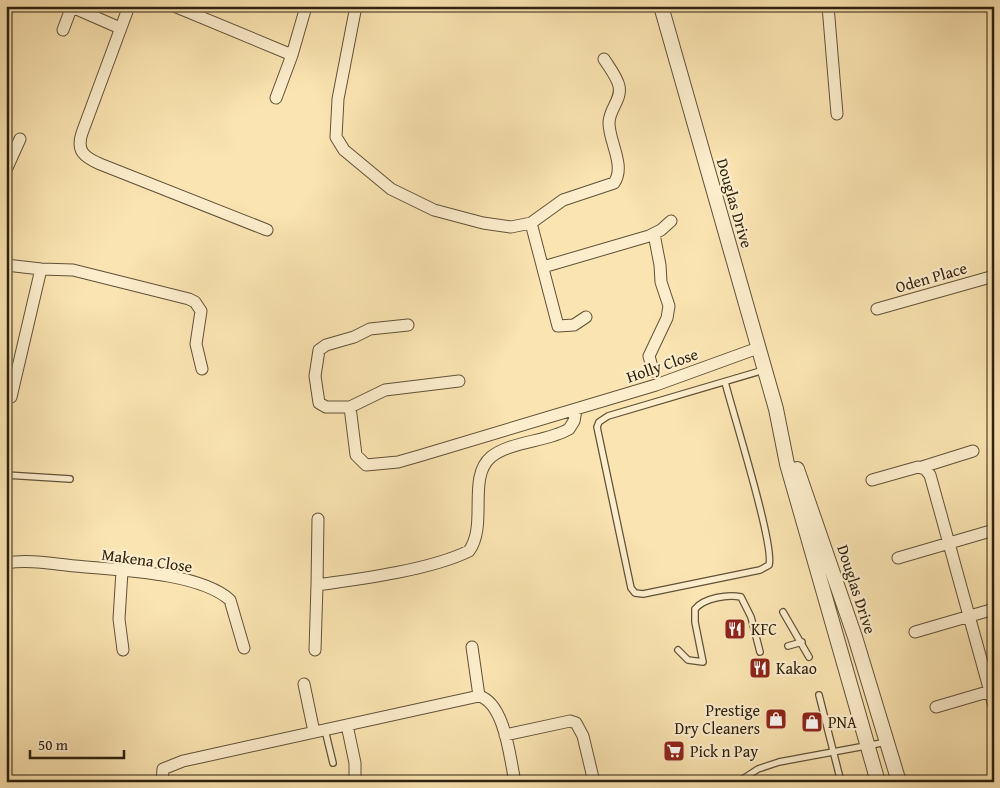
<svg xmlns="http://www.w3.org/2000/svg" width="1000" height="788" font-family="'Gentium Book Plus',serif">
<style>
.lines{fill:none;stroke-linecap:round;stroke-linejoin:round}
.service-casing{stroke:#615238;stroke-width:8}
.minor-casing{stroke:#615238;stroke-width:13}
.tertiary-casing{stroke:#615238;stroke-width:16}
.service{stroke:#fcedcc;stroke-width:5.5}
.minor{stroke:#fcedcc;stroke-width:11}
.tertiary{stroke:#fcedcc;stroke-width:14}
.labels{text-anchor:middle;stroke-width:4.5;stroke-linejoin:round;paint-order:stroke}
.street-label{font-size:16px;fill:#2e210f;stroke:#fcedcc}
.poi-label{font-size:16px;fill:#2e210f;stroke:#fcedcc;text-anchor:start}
</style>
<rect width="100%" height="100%" fill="#fae4b1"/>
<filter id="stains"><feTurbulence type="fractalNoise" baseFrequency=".004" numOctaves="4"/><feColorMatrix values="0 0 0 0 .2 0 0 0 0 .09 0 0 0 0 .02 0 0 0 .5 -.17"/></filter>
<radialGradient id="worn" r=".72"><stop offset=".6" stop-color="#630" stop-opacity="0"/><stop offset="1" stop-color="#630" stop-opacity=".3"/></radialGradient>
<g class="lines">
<!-- service casing -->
<g class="service-casing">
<path id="service" d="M725 382C732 410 775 546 769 565L760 570 643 594 635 593 631 588 597 427 599 422 608 416 764 370
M6 475 70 479
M783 612 809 657
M788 646 802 642
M678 650 688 660 703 662 695 622V609C704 598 728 594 741 597L751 617 760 652
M819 695 841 782
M325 730 333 763
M738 782 758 769 779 762 887 742"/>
</g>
<!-- minor casing -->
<g class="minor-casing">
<path id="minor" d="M129 6 82 133C76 151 84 157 100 164L267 230
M174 6 292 55 305 10
M356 6 338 99 336 137 344 150 391 189 434 210 483 223 511 227 531 223 563 200 614 183C626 166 609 142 609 123 609 109 622 100 619 86 617 77 609 67 604 59
M828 6 837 114
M72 7 120 28
M63 30 72 6
M276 98 292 55
M6 170 20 139
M531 223 558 326 574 325 586 317
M6 265 41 269 73 270 189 299 195 302 201 311 196 344 202 369
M543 267 649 236 661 230 671 221
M877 309 994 276
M408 325 370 329 354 337 326 345 319 350 315 376 319 403 326 407H350L385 390 459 381
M653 371 649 356 667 318 669 306 661 282 660 265 654 234
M11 397 41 269
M350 407 356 455 366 465 398 462 419 456 656 385 758 348
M922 467 973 451
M872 480 918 467 925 469 930 475 994 706
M898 558 994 530
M6 563C29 559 53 564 75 566 116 570 199 572 230 600L244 648
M122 571 119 619 123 650
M317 585 318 519
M915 632 994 609
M472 647 479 696
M315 650 317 585C361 579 430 570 469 551 488 525 467 477 491 457 511 441 547 442 569 429L574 421 576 410
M304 684 314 732
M936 707 994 690
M347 725 355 763V782
M505 735 570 721 576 723 583 736 594 782
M162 782 163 769 183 761 479 696C505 703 510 759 515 782"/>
</g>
<!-- tertiary casing -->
<g class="tertiary-casing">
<path id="tertiary" d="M661 6 776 409 787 464 878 782
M797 469 855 637 899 782"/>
</g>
<!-- service -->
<use href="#service" class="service"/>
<!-- minor -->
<use href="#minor" class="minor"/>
<!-- tertiary -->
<use href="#tertiary" class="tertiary"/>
</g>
<!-- icons -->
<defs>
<g id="restaurant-square" transform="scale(1.125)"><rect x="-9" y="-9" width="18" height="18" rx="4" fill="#8f2418" stroke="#fcedcc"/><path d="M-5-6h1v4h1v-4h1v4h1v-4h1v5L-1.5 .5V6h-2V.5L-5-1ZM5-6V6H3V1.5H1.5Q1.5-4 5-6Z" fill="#fff"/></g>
<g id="shop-square" transform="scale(1.125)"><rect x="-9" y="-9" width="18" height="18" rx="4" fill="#8f2418" stroke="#fcedcc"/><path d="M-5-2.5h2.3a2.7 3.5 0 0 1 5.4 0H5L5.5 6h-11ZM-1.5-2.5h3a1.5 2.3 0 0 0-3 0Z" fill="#fff"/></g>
<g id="supermarket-square" transform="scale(1.125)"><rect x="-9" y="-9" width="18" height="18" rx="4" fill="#8f2418" stroke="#fcedcc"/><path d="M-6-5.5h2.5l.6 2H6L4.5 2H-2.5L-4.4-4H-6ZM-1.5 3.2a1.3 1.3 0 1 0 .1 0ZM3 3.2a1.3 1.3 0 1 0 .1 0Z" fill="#fff"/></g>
</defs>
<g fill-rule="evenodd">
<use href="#restaurant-square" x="735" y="629"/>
<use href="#restaurant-square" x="760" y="668"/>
<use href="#shop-square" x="776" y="719"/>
<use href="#shop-square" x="812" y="722"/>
<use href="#supermarket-square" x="674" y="751"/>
</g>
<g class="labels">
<!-- street labels -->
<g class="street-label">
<text transform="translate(735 203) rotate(74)" y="6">Douglas Drive</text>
<text transform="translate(931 277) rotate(-16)" y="6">Oden Place</text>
<text transform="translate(662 365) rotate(-19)" y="6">Holly Close</text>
<text transform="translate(147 560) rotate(8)" y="6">Makena Close</text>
<text transform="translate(857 589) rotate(72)" y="6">Douglas Drive</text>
</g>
<!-- poi labels -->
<g class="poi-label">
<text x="751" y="635">KFC</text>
<text x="776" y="674">Kakao</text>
<text x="760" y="716" text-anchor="end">Prestige<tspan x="760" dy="18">Dry Cleaners</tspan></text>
<text x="828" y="728">PNA</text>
<text x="690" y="757">Pick n Pay</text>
</g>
</g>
<!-- margin -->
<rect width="1000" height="788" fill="none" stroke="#fae4b1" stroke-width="25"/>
<rect x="8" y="8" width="985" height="773" fill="none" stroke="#2e210f" stroke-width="2.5"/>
<rect x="12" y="12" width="975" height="763" fill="none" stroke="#2e210f"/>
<!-- scale -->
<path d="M30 750v8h94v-8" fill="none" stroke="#2e210f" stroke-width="2.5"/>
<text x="38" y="750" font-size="15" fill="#2e210f" stroke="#fcedcc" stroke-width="4" paint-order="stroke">50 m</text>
<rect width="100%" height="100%" filter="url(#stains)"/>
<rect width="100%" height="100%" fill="url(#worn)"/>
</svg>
